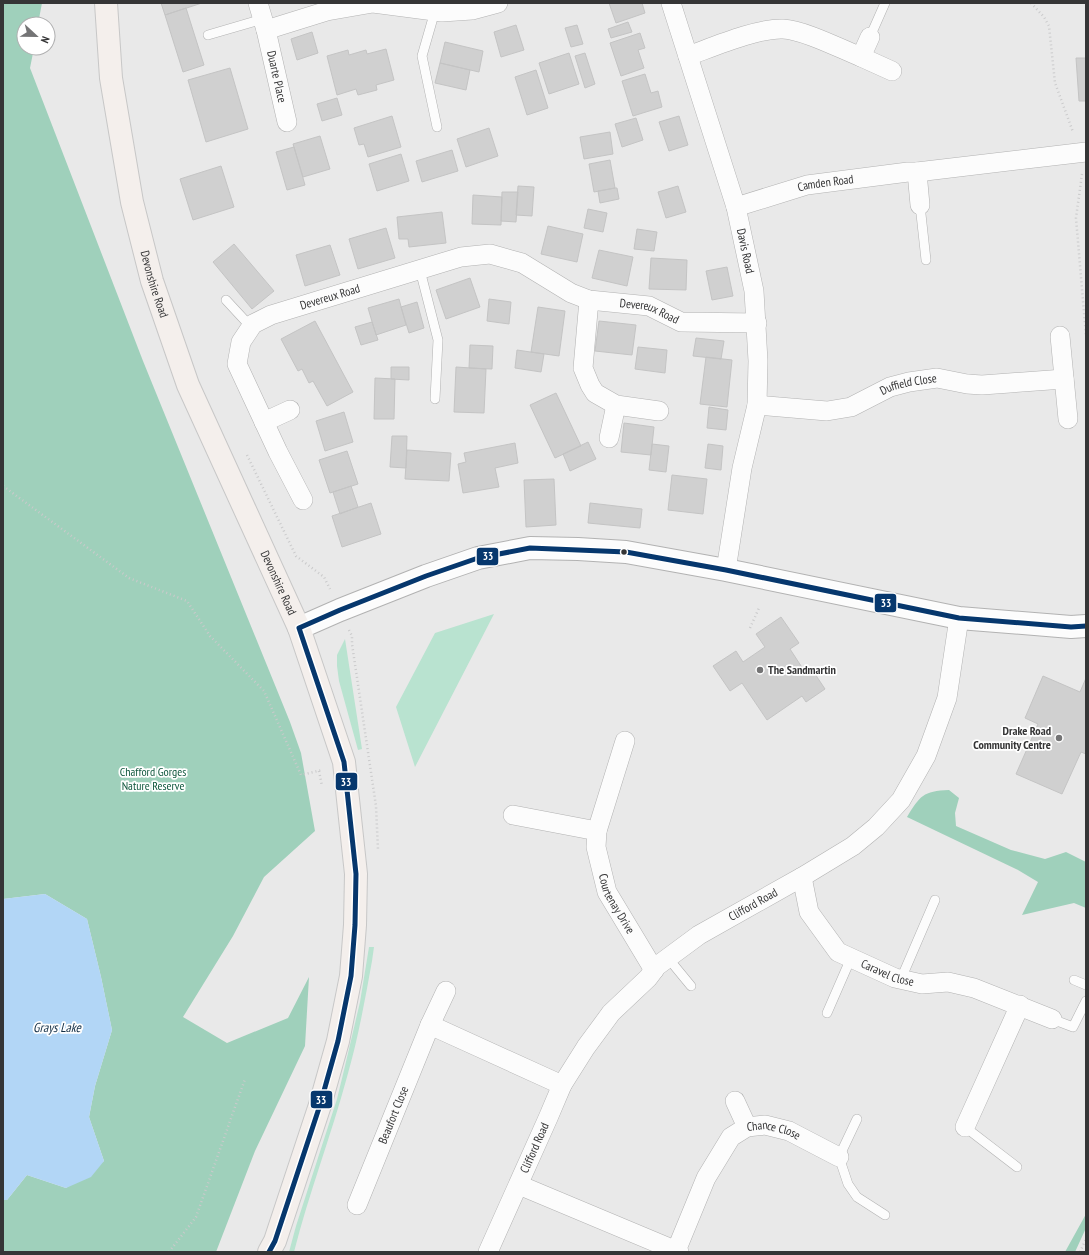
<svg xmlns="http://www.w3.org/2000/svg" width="1089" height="1255" font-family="'PT Sans Narrow',sans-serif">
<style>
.green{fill:#b9e3d0}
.forest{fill:#9fd0bb}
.water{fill:#b2d6f6}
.building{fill:#d0d0d0;stroke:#c4c4c4}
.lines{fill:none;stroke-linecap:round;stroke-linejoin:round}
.lane-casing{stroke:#b2b2b2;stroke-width:10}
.street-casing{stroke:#b2b2b2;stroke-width:20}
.secondary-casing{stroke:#b2b2b2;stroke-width:24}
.primary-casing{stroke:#c7c7c7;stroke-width:24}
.path{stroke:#cacacb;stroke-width:2.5;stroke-dasharray:1 3;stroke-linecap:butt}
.lane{stroke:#fcfcfc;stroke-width:9}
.street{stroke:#fcfcfc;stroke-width:19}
.secondary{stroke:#fcfcfc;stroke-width:22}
.primary{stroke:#f4efec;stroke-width:22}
.bus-1-casing{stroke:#fff;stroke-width:8}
.bus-1{stroke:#06376d;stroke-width:5}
.bus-dot{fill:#353536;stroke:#fff;stroke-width:1.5}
.poi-dot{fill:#747475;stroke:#fff;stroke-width:1.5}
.labels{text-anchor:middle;stroke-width:3.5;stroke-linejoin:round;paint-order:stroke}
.street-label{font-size:12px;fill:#353536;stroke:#fff}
.poi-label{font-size:12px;font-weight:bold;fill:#353536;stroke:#fff;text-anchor:start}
.park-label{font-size:12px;fill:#11583e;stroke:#fff}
.water-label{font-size:13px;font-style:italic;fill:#132f46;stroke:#fff}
.line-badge{stroke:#fff;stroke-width:1.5}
.badge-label{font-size:11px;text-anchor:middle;font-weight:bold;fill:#fff}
</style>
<rect width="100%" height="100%" fill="#e9e9e9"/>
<!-- green -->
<path class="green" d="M494 614 415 767 396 707 435 633Z
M345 639 362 749 358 750 339 681 337 666V655Z
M369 947H374L372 961C365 1000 358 1039 347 1077 331 1136 309 1193 294 1252H289L296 1226 337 1099 345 1066 360 1002Z"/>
<!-- forest -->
<path class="forest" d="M3 3H42L38 24H24V48H34L30 68 143 361 290 722 301 753 315 831 264 877 233 936 183 1017 227 1043 288 1018 309 977 305 1046 255 1151 216 1252H3V1200H7L27 1175 66 1188 104 1161 89 1117 95 1086 112 1030 101 977 87 919 45 894 3 899Z
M949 790 959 798 955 813 956 826 1011 850 1045 859 1066 852 1086 862V908L1074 903 1022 915 1038 882 1018 870 907 817C920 796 923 791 949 790Z
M1086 1214V1228L1075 1252H1065Z"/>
<!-- water -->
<path class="water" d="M45 894 87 919 101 977 112 1030 95 1086 89 1117 104 1161 91 1177 66 1188 27 1175 7 1200H3V899Z"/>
<!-- building -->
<path class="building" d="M161 3H202L165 15Z
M609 3H642L645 13 616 23Z
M186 8 204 65 183 72 165 15Z
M628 22 632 32 611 38 608 29Z
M516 25 524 50 501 57 494 32Z
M577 25 583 44 571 47 565 28Z
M312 32 318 53 297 60 291 39Z
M640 33 645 48 638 50 644 68 621 76 610 43Z
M445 42 483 51 479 72 440 63Z
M386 49 394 80 376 85 377 90 358 95 356 89 337 95 327 56 348 50 349 55 366 50 367 54Z
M569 53 579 84 549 94 539 63Z
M585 53 595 84 585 88 575 56Z
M1076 58H1086V101H1079Z
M440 63 470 70 466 90 435 83Z
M230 68 248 129 206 142 188 80Z
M536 70 548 108 527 115 515 77Z
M645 74 651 93 658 91 662 107 633 116 622 81Z
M337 98 342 115 322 121 317 104Z
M392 116 401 147 368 157 364 144 359 145 354 128Z
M679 116 688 145 669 151 659 122Z
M636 118 643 140 622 147 615 124Z
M489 128 498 156 466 167 457 139Z
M610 132 613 154 584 159 580 137Z
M320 136 330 169 303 177 293 144Z
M294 147 305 185 287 190 276 152Z
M452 150 458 171 422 182 416 161Z
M401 154 409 181 377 191 369 164Z
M610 160 615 188 594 192 589 164Z
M221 166 234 207 193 220 180 179Z
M518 186 534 187 532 216 516 215Z
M678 186 686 212 666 218 658 192Z
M615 188H617L619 199 600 203 598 191Z
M502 192H518L516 222 501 221Z
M473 195 502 197 501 225 472 224Z
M588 209 607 213 603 232 584 228Z
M442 212 446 243 409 247 408 239H399L397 217Z
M548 226 583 234 577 262 541 254Z
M386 228 395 258 358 269 349 239Z
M637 229 657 232 654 251 634 249Z
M234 244 274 291 252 309 213 262Z
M330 245 340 275 305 286 296 255Z
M599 250 633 257 627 286 592 278Z
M651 258 687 260 686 290 649 289Z
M727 267 733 296 712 300 706 271Z
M470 278 480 307 446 319 436 290Z
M399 299 406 325 376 335 368 308Z
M489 299 511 302 509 324 487 321Z
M417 302 424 328 409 333 401 307Z
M538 307 565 311 559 356 531 352Z
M315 321 353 392 327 406 313 381 309 383 302 369 298 371 281 339Z
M599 321 636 325 632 355 595 351Z
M372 322 378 340 361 345 355 327Z
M696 338 724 341 721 359 693 356Z
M470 345 493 346 492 369 469 368Z
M638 347 667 350 665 373 635 369Z
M517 350 544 354 541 372 515 368Z
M706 357 732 360 727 407 700 404Z
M391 367H409V380L391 379Z
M456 367 486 369 484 413 454 412Z
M375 378 395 379 394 419H374Z
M556 393 581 446 555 458 530 405Z
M709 407 728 410 726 430 707 428Z
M344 412 353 442 325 451 316 421Z
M624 423 654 427 651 455 621 452Z
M392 436H407L406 468 390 467Z
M588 442 596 459 570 471 563 454Z
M515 443 518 463 495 468 499 487 463 493 458 464 466 462 464 453Z
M652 444 669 446 666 472 649 470Z
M708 444 723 446 721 470 705 468Z
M407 450 451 453 449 481 405 479Z
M347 451 358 484 330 493 319 460Z
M672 475 707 479 703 514 668 510Z
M554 479 556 525 526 527 524 480Z
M351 486 358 507 340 514 333 492Z
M371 503 381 534 342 547 332 516Z
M590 503 642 509 640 528 588 523Z
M781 617 799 643 790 649 805 672 811 668 825 689 806 702 802 696 767 720 742 683 730 691 713 666 736 651 743 662 765 647 756 634Z
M1043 676 1080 692 1086 678V754L1081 752 1062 794 1016 774 1038 724 1025 718Z"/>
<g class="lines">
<!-- lane casing -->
<g class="lane-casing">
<path id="lane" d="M435 11 422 56 437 127
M208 35 263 19
M870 37 885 3
M920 205 926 260
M420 270 438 340 435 399
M226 300 251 327
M668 958 691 986
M901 979 935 900
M1074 980 1086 985
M827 1013 851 958
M1052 1019 1073 1027 1086 1001
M857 1119 839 1157 848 1184 857 1197 885 1215
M965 1127 1017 1167"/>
</g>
<!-- street casing -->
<g class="street-casing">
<g id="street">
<path id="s1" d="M258 3 266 30 287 122"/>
<path id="s2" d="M671 3 736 207 754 291 758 361 757 405 742 468 726 570"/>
<path d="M266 30 327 11 373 3 442 12 472 10 498 3"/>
<path d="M688 56C713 47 757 28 783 29 804 30 841 49 861 57L870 37"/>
<path d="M861 57 892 71"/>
<path d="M917 172 920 205"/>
<path id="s3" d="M736 207 807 185 908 172H917L1086 152"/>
<path d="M589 300 583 368 590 385 595 393 616 405 659 411"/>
<path d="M1060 336 1068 419"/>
<path id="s4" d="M757 405 827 411 851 407 890 387 909 382 937 378 967 384 982 385 1064 379"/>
<path d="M264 422 290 410"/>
<path d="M609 438 616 405"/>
<path id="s5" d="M303 500 278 452 237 364 241 342 253 324 271 315 461 257 490 254 522 263 571 293 589 300 649 306 681 322 757 323"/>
<path id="s6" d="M625 741 597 831 596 847 607 892 654 970"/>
<path d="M513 815 597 831"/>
<path id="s7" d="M802 877 809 912 838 952 895 978 922 984 948 982 974 988 1052 1019"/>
<path d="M430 1025 562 1085"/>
<path d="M735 1101 747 1127"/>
<path d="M965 1127 1020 1005"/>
<path d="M519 1185 679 1252"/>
<path id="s8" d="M357 1205 430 1025 446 991"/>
<path id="s9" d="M676 1251 706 1178 731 1137 747 1127 765 1125 789 1131 839 1157"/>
<path id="s10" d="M488 1252 548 1118 562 1085 586 1047 611 1013 648 978 657 966 699 935 802 877 853 846 876 827 901 800 926 756 947 698 959 618"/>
</g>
</g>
<!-- secondary casing -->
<g class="secondary-casing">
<path id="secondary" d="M299 628 340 610 426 576 478 558 530 548 578 549 626 552 726 570 959 618 1071 627 1086 626"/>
</g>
<!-- primary casing -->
<g class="primary-casing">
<g id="primary">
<path id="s11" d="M106 3 111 78 132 202 152 281 188 385 299 628 344 762 356 874 355 925 351 976 338 1041 320 1105 275 1241 269 1252"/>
</g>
</g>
<!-- path -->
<path class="path" d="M1031 3 1044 17 1049 26 1055 83 1073 132
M1082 174 1076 218 1086 336
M247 455 296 556 324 577 330 589
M3 486 129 578 187 601 210 636 264 691 301 775 322 770
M750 628 759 608
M349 630 352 636V644L376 806 378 850
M319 771 322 786
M169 1252 196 1217 245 1079
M1080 1252 1086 1239"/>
<!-- lane -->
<use href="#lane" class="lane"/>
<!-- street -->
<use href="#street" class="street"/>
<!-- secondary -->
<use href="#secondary" class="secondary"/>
<!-- primary -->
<use href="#primary" class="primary"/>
<!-- bus-1 casing -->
<g class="bus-1-casing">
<path id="bus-1" d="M299 628 340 610 426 576 478 558 530 548 626 552 726 570 959 618 1071 627 1086 626
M269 1252 275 1241 320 1105 338 1041 351 976 355 925 356 874 344 762 299 628"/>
</g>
<!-- bus-1 -->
<use href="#bus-1" class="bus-1"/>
</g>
<!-- markers -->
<circle class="bus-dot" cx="624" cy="552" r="3.5"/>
<g class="poi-dot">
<circle cx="760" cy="670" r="4"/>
<circle cx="1059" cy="738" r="4"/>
</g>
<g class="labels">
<!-- street labels -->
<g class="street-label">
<text dy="4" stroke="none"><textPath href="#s1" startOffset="76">Duarte Place</textPath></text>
<text dy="4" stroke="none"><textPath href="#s3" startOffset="93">Camden Road</textPath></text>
<text dy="4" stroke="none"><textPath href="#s2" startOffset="259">Davis Road</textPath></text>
<text dy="4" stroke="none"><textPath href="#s11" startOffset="286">Devonshire Road</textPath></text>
<text dy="4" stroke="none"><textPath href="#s5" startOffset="277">Devereux Road</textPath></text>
<text dy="4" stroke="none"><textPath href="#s5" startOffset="615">Devereux Road</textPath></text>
<text dy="4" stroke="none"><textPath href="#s4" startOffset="157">Duffield Close</textPath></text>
<text dy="4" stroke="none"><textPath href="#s11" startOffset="610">Devonshire Road</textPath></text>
<text dy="4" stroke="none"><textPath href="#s6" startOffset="171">Courtenay Drive</textPath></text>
<text dy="4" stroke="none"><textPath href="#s10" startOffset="450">Clifford Road</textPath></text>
<text dy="4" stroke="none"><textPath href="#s7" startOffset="139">Caravel Close</textPath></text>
<text dy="4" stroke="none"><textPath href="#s8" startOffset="97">Beaufort Close</textPath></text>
<text dy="4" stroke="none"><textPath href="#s9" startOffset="173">Chance Close</textPath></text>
<text dy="4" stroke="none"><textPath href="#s10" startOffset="114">Clifford Road</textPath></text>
</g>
<!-- poi labels -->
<g class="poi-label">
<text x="768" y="674">The Sandmartin</text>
<text x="1051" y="735" text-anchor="end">Drake Road<tspan x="1051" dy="14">Community Centre</tspan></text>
</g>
<!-- park labels -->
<g class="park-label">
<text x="153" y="776">Chafford Gorges<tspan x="153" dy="14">Nature Reserve</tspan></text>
</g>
<!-- water labels -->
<g class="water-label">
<text x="57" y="1032">Grays Lake</text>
</g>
</g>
<g class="line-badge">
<rect x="476" y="547" width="23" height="19" rx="4" fill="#06376d"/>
<rect x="874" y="593" width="23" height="20" rx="4" fill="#06376d"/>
<rect x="335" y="772" width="23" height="19" rx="4" fill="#06376d"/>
<rect x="310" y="1090" width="23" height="19" rx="4" fill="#06376d"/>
</g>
<g class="badge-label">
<text x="488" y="560">33</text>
<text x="886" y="607">33</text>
<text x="346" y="786">33</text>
<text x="321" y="1104">33</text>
</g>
<!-- border -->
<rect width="1089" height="1255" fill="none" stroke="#353536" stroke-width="8"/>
<!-- north arrow -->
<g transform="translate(36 36) rotate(112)"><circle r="19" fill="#ffffff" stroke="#aeaeaf"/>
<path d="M0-3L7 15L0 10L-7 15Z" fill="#747475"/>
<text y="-6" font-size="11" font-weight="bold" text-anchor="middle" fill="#353536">N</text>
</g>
</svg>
